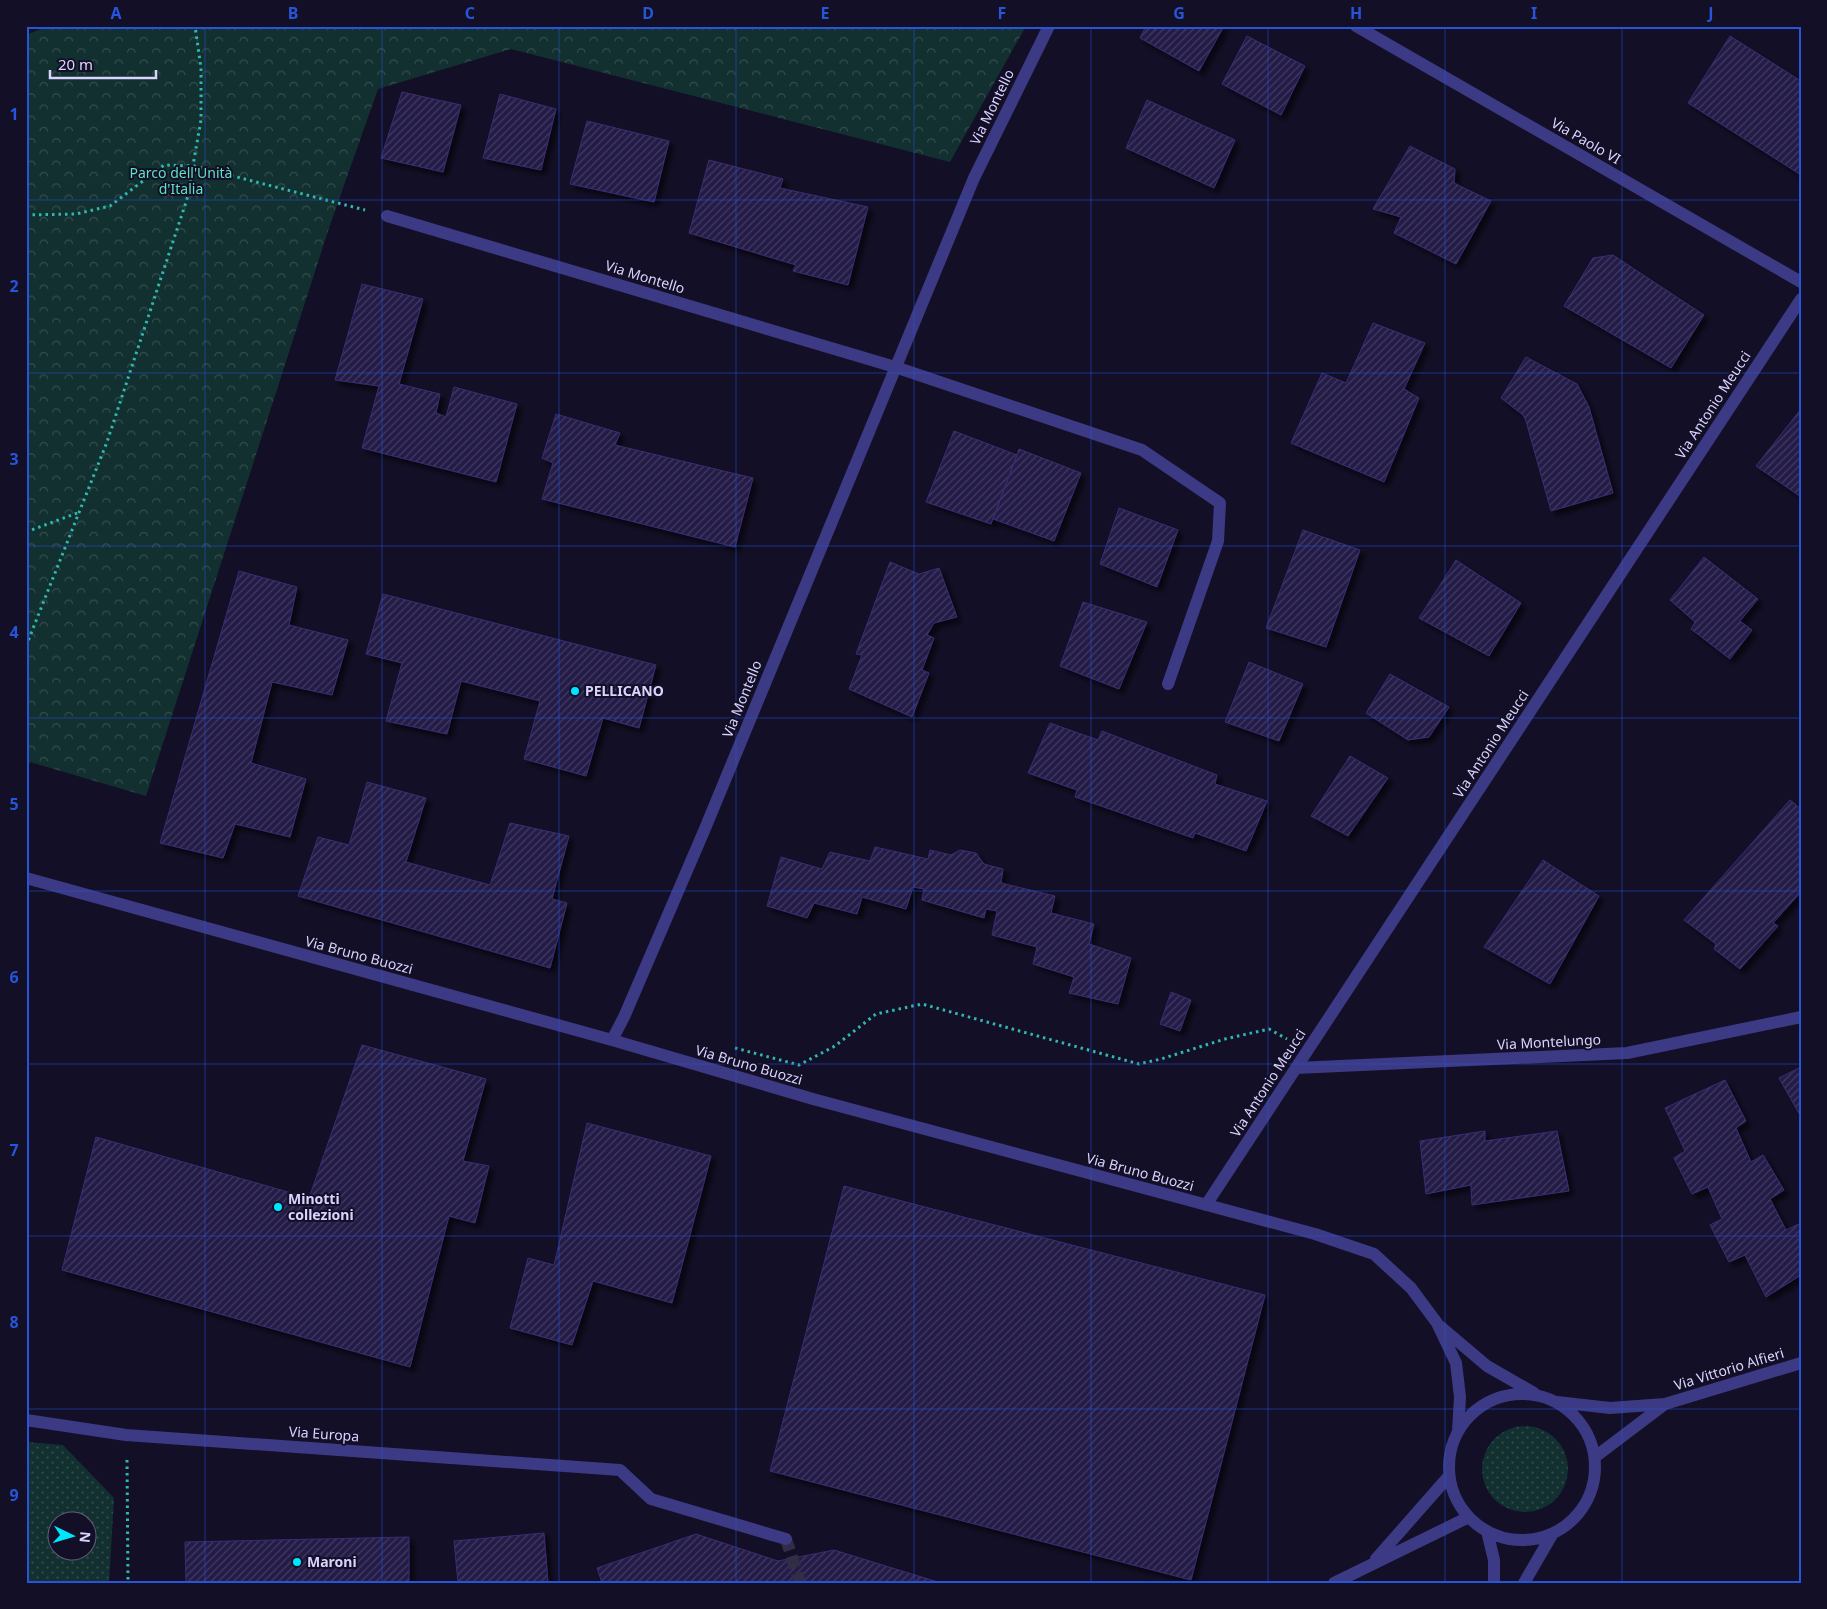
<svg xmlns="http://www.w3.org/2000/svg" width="1827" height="1609" font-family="'Noto Sans',sans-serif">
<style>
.grass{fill:url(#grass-dots);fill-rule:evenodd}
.park{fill:url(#park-crowns)}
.building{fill:url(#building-hatch);stroke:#3b2d73;filter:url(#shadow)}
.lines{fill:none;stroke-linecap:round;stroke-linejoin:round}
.minor-tunnel{stroke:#312d47;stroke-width:12;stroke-dasharray:12 6;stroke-linecap:butt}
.path{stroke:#2fb8b0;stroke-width:3;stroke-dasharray:2.5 4;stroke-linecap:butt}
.minor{stroke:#3d3a85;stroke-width:12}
.grid{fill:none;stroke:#2655da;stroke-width:1;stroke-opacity:0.55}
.poi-dot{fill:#00e5ff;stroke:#130f26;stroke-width:2}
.labels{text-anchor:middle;stroke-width:4;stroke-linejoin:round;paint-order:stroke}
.street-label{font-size:14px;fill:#d9d4ff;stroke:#130f26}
.park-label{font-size:14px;fill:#5fe0c0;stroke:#130f26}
.poi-label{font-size:14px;font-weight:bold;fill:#d9d4ff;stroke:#130f26;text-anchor:start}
.neatline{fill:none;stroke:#2655da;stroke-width:2}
.grid-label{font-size:16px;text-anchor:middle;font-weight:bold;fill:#2655da}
</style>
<defs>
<pattern id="grass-dots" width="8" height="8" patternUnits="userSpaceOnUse" patternTransform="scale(1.25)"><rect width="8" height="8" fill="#12302f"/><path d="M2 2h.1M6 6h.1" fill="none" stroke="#344d4e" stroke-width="1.8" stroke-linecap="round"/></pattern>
<pattern id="park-crowns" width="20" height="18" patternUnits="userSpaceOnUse" patternTransform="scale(1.25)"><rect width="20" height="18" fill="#12302f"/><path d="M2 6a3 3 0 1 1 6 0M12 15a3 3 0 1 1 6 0" fill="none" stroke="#344d4e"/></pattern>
<pattern id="building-hatch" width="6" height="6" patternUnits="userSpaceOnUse" patternTransform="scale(1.25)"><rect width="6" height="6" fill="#241b47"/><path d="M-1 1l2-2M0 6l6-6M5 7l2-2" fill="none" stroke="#433b63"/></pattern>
<filter id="shadow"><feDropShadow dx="4.5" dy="4.5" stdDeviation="2.5" flood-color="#0009"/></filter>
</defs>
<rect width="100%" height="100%" fill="#130f26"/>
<!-- grass -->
<path class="grass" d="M1482 1469a43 43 0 1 1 86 0a43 43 0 1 1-86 0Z
M26 1442 63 1445 114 1498 109 1583H26ZM58 1522H88V1552H58Z"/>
<!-- park -->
<path class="park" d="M48 26H1026L950 162 511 49 378 89 330 225 146 796 30 762 26 773V35Z"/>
<!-- building -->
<path class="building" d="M1146 26H1224L1199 71 1140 38Z
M1247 36 1305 66 1281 115 1222 84Z
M1730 36 1801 81V175L1688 103Z
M402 92 461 105 443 172 381 158Z
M500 94 556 109 541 170 483 158Z
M1147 100 1235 140 1214 188 1126 148Z
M587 121 669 141 654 202 570 184Z
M1410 146 1455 169 1454 183 1491 201 1456 264 1394 233 1401 217 1373 209Z
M709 160 783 179 780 188 868 207 848 285 793 271 796 265 689 233Z
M1613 255 1704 315 1671 368 1564 306 1593 258Z
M362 284 423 299 399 384 440 394 436 413 446 417 454 387 517 404 496 482 362 448 379 386 335 380Z
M1373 323 1425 343 1404 389 1419 398 1384 482 1291 443 1322 373 1346 383Z
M1526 357 1577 384 1589 407 1613 493 1551 511 1526 421 1523 415 1501 398Z
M1801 409V497L1756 466Z
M556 414 620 433 615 445 753 478 735 547 542 499 553 463 542 458Z
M954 431 1017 455 991 524 926 502Z
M1019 449 1081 473 1054 541 993 519Z
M1119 508 1178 530 1157 587 1100 564Z
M1303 530 1360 550 1326 647 1266 628Z
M1704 557 1758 599 1740 621 1752 630 1730 659 1691 629 1695 622 1670 600Z
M1456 560 1521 603 1489 656 1419 618Z
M890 562 919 574 939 568 957 617 934 623 927 635 934 638 922 670 929 673 912 717 849 689 862 655 856 654Z
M239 571 297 587 289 625 348 640 332 695 272 682 251 763 306 779 290 837 235 824 223 858 160 843Z
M383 594 656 665 639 728 603 718 586 776 524 759 540 701 461 681 447 734 386 721 402 663 366 654Z
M1083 602 1147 622 1119 689 1060 666Z
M1249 662 1303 684 1279 741 1225 722Z
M1390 674 1449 707 1429 737 1408 740 1366 713Z
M1050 723 1098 740 1102 731 1217 775 1215 784 1267 801 1246 851 1195 833 1193 838 1075 797 1077 790 1028 773Z
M1350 756 1388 778 1348 836 1311 816Z
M367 782 426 798 406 862 490 885 510 823 569 836 552 899 567 903 550 968 298 896 318 837 349 845Z
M1790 800 1801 809V892L1773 923 1778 926 1740 969 1714 949 1716 944 1684 920Z
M875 847 928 859 930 850 951 855 960 850 976 853 984 864 1003 869 1001 883 1055 896 1051 913 1094 924 1089 944 1131 958 1118 1004 1069 993 1074 977 1033 964 1037 947 992 935 997 911 986 909 984 918 922 900 924 889 913 887 906 909 862 897 857 914 814 903 807 918 767 906 781 857 822 869 830 852 870 861Z
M1543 860 1599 896 1550 984 1484 947Z
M1171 992 1191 1000 1180 1031 1160 1024Z
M362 1045 486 1079 463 1161 489 1166 475 1223 449 1216 410 1367 62 1270 96 1137 309 1198Z
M1801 1067V1117L1779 1078Z
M1725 1080 1746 1121 1736 1128 1751 1162 1763 1155 1784 1190 1770 1199 1786 1230 1801 1223V1275L1766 1297 1745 1255 1729 1262 1710 1225 1722 1219 1708 1187 1692 1194 1674 1158 1685 1151 1665 1108Z
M587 1123 711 1156 672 1303 593 1281 572 1345 510 1328 528 1258 554 1265Z
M1485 1131V1141L1557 1131 1569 1191 1472 1205 1471 1185 1426 1194 1420 1141Z
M844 1186 1265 1295 1191 1580 770 1471Z
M544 1533 548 1583H458L454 1541Z
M696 1534 778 1561 834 1550 941 1583H602L597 1568Z
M409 1537V1583H186L185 1542Z"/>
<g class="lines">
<!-- minor-tunnel -->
<path class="minor-tunnel" d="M786 1539 800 1583"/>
<!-- path -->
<path class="path" d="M26 215 76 214 110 206 164 165 194 166 365 210
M26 532 80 512
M26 646 107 442 187 199 201 120V68L195 26
M735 1048 799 1065 835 1046 876 1014 922 1004 1139 1064 1161 1059 1225 1039 1269 1029 1287 1039
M127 1460 128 1583"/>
<!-- minor -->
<path class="minor" d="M1356 26 1801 282
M387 216 895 367 1142 450 1220 503 1218 541 1168 684
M26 878 612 1040 813 1099 1315 1234 1374 1254 1411 1288 1437 1323 1456 1363 1460 1397 1458 1431
M612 1040 624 1017 704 831 974 178 1049 26
M1296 1068 1627 1053 1801 1017
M1206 1205 1801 299
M1441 1327 1487 1366 1534 1393
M1449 1467a73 73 0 1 1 146 0a73 73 0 1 1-146 0Z
M1557 1402 1610 1408 1665 1404 1801 1363
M26 1420 126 1435 620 1470 651 1499 786 1539
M1595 1457 1665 1404
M1487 1531 1494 1560V1583
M1376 1559 1449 1476
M1334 1583 1469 1517
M1524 1583 1553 1533"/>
</g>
<!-- grid -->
<path class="grid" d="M205 26V1583M382 26V1583M559 26V1583M736 26V1583M914 26V1583M1091 26V1583M1268 26V1583M1445 26V1583M1622 26V1583M26 200H1801M26 373H1801M26 546H1801M26 718H1801M26 891H1801M26 1064H1801M26 1236H1801M26 1409H1801"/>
<!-- markers -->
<g class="poi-dot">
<circle cx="575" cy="691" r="5"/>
<circle cx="278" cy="1207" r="5"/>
<circle cx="297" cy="1562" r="5"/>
</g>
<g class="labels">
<!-- street labels -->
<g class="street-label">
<text transform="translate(992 107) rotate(-64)" y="5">Via Montello</text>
<text transform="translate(1586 141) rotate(30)" y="5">Via Paolo VI</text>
<text transform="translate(645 277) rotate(17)" y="5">Via Montello</text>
<text transform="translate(1713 405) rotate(-57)" y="5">Via Antonio Meucci</text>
<text transform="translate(742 699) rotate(-68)" y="5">Via Montello</text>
<text transform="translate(1491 744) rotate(-57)" y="5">Via Antonio Meucci</text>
<text transform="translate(359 955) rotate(15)" y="5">Via Bruno Buozzi</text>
<text transform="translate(1549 1042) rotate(-3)" y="5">Via Montelungo</text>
<text transform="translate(749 1065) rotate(16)" y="5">Via Bruno Buozzi</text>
<text transform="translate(1268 1083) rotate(-57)" y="5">Via Antonio Meucci</text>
<text transform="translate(1140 1172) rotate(15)" y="5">Via Bruno Buozzi</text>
<text transform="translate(1729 1369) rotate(-17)" y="5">Via Vittorio Alfieri</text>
<text transform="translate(324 1434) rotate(4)" y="5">Via Europa</text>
</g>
<!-- park labels -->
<g class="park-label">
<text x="181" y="178">Parco dell'Unità<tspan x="181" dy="16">d'Italia</tspan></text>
</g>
<!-- poi labels -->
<g class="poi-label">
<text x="585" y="696">PELLICANO</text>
<text x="288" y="1204">Minotti<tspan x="288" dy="16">collezioni</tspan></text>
<text x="307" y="1567">Maroni</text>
</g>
</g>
<!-- border -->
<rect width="1827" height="1609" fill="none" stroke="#130f26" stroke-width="55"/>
<!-- north arrow -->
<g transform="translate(72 1536) rotate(95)"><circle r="24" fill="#130f26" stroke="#625e7d"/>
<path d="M0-4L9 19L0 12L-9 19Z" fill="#00e5ff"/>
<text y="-8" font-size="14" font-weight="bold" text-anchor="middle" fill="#d9d4ff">N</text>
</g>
<!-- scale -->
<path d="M50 70v8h106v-8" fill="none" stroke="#d9d4ff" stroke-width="2.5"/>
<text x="58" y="70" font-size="15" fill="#d9d4ff" stroke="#130f26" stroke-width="4" paint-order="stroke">20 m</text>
<rect x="28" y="28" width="1772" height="1554" class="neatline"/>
<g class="grid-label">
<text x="116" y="19">A</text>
<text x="293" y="19">B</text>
<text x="470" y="19">C</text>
<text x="648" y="19">D</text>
<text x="825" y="19">E</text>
<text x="1002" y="19">F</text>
<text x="1179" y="19">G</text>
<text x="1356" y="19">H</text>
<text x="1534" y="19">I</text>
<text x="1711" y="19">J</text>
<text x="14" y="120">1</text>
<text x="14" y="292">2</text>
<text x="14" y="465">3</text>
<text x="14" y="638">4</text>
<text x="14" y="810">5</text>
<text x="14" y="983">6</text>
<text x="14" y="1156">7</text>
<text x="14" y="1328">8</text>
<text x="14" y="1501">9</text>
</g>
</svg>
